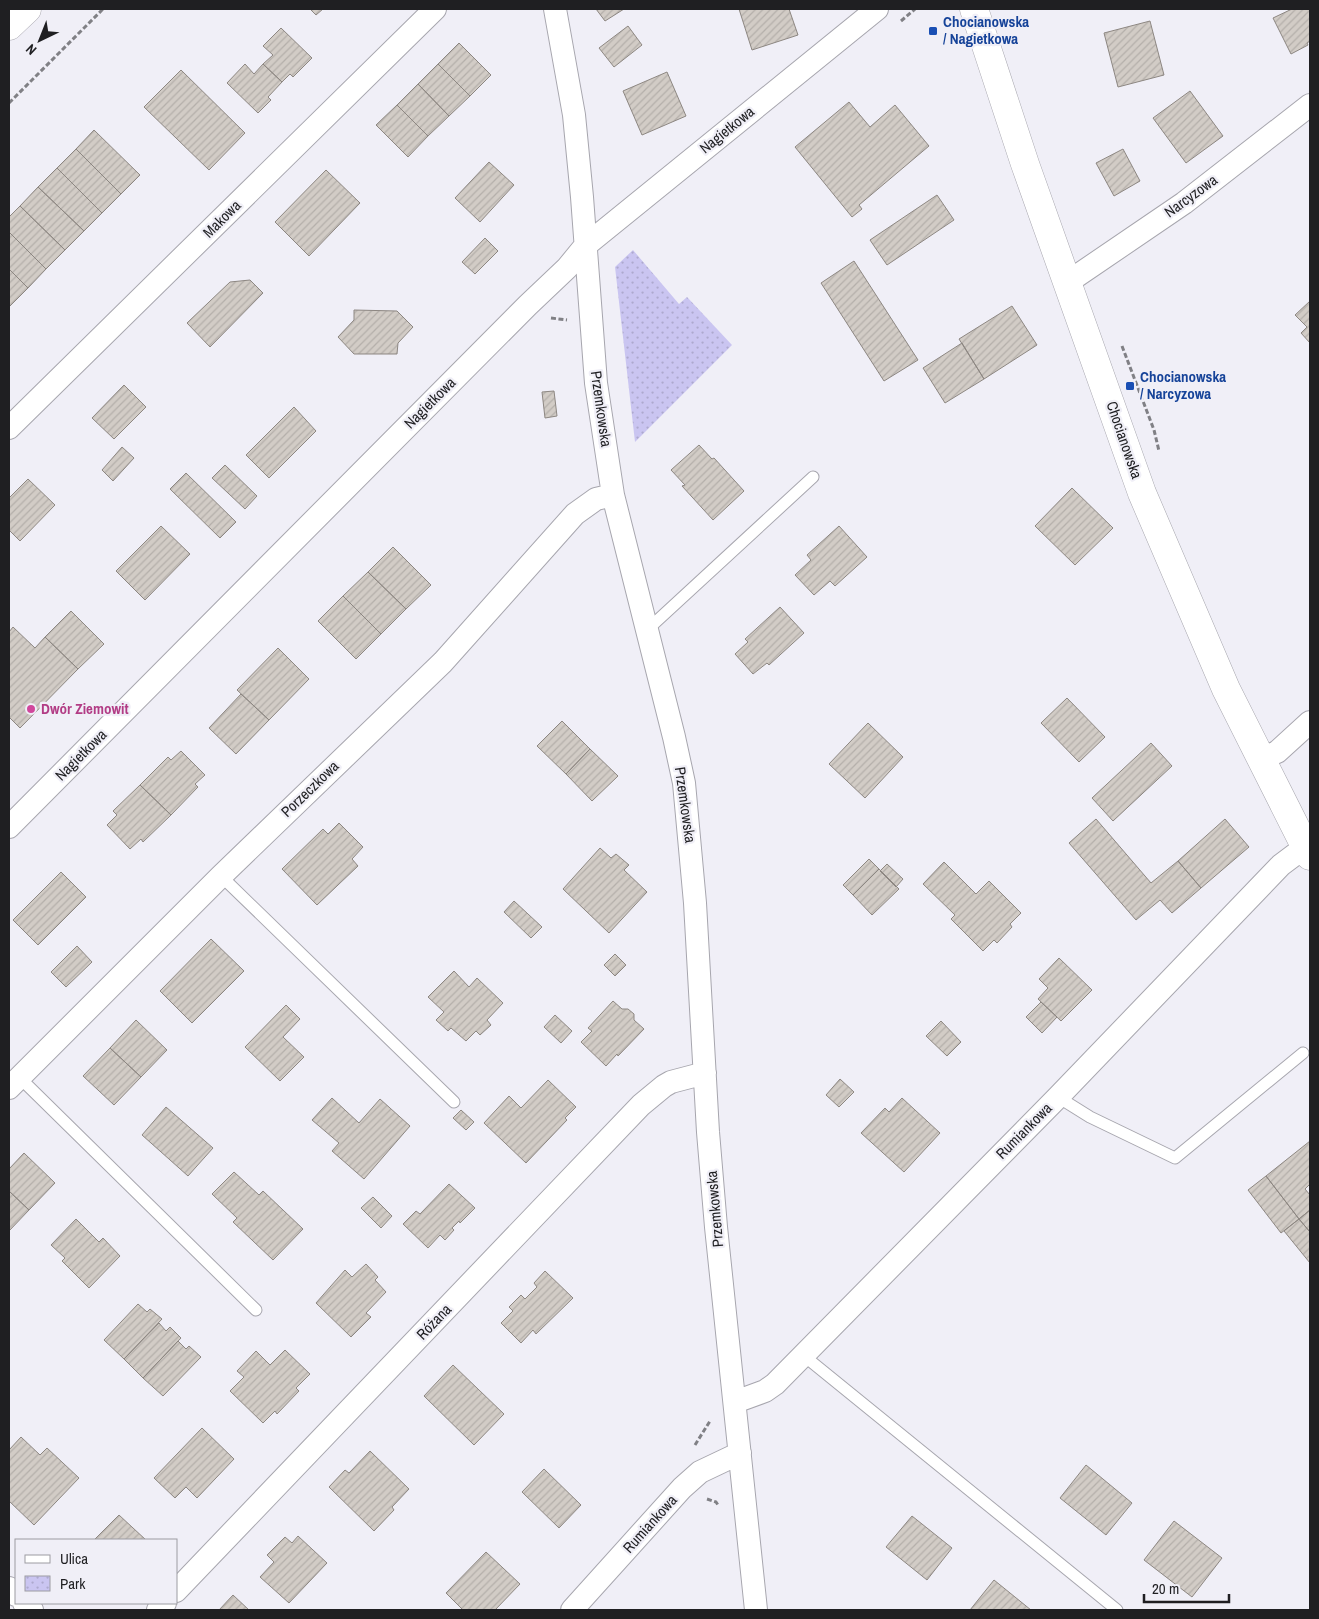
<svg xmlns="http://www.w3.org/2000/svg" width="1319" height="1619" font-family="'Archivo Narrow',sans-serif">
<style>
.park{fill:url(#park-dots)}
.building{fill:url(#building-hatch);stroke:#8d8782}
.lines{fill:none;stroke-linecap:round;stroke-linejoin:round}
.service-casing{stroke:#a7a6ae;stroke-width:13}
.minor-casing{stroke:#a7a6ae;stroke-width:24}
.tertiary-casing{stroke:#a7a6ae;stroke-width:29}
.path{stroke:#808085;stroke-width:3;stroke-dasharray:5 2.5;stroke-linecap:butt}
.service{stroke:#fff;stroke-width:11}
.minor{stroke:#fff;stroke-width:22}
.tertiary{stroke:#fff;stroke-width:28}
.transit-dot{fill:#1a4fb4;stroke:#f0eff7;stroke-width:2}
.hotel-dot{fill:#d1479c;stroke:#f0eff7;stroke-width:2}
.labels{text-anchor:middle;stroke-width:4.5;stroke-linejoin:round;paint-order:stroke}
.transit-label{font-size:15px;font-weight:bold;fill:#164399;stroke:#f0eff7;text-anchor:start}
.street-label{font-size:15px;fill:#1f1f22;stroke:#f0eff7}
.hotel-label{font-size:15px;font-weight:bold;fill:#b23c85;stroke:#f0eff7;text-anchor:start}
</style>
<defs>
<pattern id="park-dots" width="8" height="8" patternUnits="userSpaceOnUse" patternTransform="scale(1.25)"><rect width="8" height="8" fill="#cac5f1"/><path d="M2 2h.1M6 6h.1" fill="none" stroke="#ada9ce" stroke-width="1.8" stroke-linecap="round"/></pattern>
<pattern id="building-hatch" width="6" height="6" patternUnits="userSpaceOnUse" patternTransform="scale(1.25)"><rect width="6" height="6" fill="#d2ccc6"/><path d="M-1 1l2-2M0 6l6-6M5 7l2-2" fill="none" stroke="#b4afaa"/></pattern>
</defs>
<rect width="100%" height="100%" fill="#f0eff7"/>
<!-- park -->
<path class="park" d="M633 250 679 304 687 297 732 345 635 442 615 267Z"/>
<!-- building -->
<path class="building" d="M310 9H323L316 15Z
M596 9H624L605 21Z
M739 9H789L798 35 752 50Z
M1292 9H1310V41L1307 43 1308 45 1291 54 1273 18Z
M1150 21 1164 75 1118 87 1104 33Z
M628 26 642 45 614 67 599 48Z
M281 28 312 58 293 77 290 74 282 82 263 64 273 55 263 46Z
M459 43 491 75 470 96 438 64Z
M245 64 254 74 263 64 282 82 268 97 271 100 258 113 227 83Z
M438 64 470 96 449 116 418 84Z
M181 70 245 133 209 170 144 107Z
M667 72 686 116 642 135 623 91Z
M418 84 449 116 428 136 397 105Z
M1190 91 1223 136 1186 163 1153 118Z
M849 102 870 127 895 105 929 146 859 205 862 209 852 217 795 147Z
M397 105 428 136 408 157 376 125Z
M94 130 140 175 121 194 76 149Z
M76 149 121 194 102 213 57 168Z
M1123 149 1140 181 1114 196 1096 163Z
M489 162 514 185 480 222 455 198Z
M57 168 102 213 84 231 38 187Z
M326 170 360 203 309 256 275 222Z
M38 187 84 231 65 250 20 206Z
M937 195 954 220 887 265 870 240Z
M20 206 65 250 46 269 9 232V217Z
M9 232 46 269 28 288 9 269Z
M485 238 498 251 475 274 462 262Z
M854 261 918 360 884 381 821 283Z
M9 269 28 288 9 307Z
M250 280 263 293 210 347 187 323 230 282Z
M1310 301V343L1301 333 1307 327 1295 315Z
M1012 306 1037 345 984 379 959 339Z
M354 310 397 311 413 327 398 343 397 354H354L338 337 354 320Z
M962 343 984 379 945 403 923 368Z
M124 385 146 407 114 439 92 418Z
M554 391 557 416 545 418 542 392Z
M294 407 316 431 269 478 246 455Z
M699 445 712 459 714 458 744 491 713 520 682 486 685 485 671 470Z
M122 447 134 458 113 481 102 470Z
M225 465 257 496 245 509 212 478Z
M186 473 236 522 220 538 170 489Z
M28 479 55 505 20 541 9 530V498Z
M1072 488 1113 528 1075 565 1035 526Z
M161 526 190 554 145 600 116 571Z
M839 526 867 557 835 586 830 581 814 595 795 575 811 560 807 555Z
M393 547 431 585 406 609 368 572Z
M368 572 406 609 381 634 343 596Z
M343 596 381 634 356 659 318 621Z
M780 607 804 633 769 665 767 663 753 674 735 654 748 642 745 639Z
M71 611 104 644 78 669 45 637Z
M13 627 35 648 45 637 78 669 20 728 9 717V632Z
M278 648 309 679 269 720 237 690Z
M241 694 269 720 236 754 209 728Z
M1067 698 1105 737 1079 762 1041 723Z
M562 721 590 749 566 774 537 746Z
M868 723 903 757 865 798 829 764Z
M1151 743 1172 766 1113 821 1092 798Z
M590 749 618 776 592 801 566 774Z
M181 751 205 775 195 784 198 787 171 815 140 785 168 757 171 760Z
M140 785 171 815 143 842 141 839 130 849 107 825 117 815 113 811Z
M1096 819 1151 883 1178 861 1201 888 1172 913 1160 900 1136 920 1069 843Z
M1225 819 1249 847 1201 888 1178 861Z
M339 823 363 847 352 859 358 866 317 905 282 869 323 829 328 834Z
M600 848 611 858 616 854 629 865 624 870 647 892 609 933 563 889Z
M869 859 879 869 853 895 843 885Z
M944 862 976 894 989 881 1021 913 1010 924 1012 927 997 943 994 940 983 951 951 919 955 915 923 884Z
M887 864 903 879 896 887 880 871Z
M879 869 899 889 872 915 853 895Z
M61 872 86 897 38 945 13 920Z
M514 901 542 927 531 938 504 912Z
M211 939 244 971 192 1023 160 991Z
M77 946 92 962 66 987 51 972Z
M615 954 626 965 615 976 604 965Z
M1059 958 1092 990 1061 1021 1038 999 1048 988 1039 979Z
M454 971 469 987 477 978 503 1003 487 1020 491 1025 480 1035 476 1031 466 1041 451 1028 448 1031 436 1020 444 1012 428 997Z
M613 1001 622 1009H628L634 1014V1020L644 1029 618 1056 617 1054 606 1066 581 1042 592 1031 588 1028Z
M1041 1002 1057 1017 1042 1033 1026 1017Z
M286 1005 300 1019 283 1037 304 1057 280 1081 245 1047Z
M555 1015 572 1031 561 1043 544 1027Z
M136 1020 167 1050 141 1077 110 1048Z
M941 1021 961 1042 947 1056 926 1036Z
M110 1048 141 1077 114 1105 83 1076Z
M840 1079 854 1092 839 1107 826 1095Z
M548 1080 576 1107 565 1118 567 1120 526 1163 484 1123 509 1096 521 1108Z
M332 1098 359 1123 380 1099 410 1126 364 1179 332 1151 339 1143 312 1120Z
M902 1098 940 1133 904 1172 861 1133 885 1108 889 1112Z
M166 1107 213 1148 188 1176 142 1135Z
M461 1110 474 1122 466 1130 453 1118Z
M1310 1141V1184L1305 1189 1310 1195V1210L1299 1219 1266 1176Z
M24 1153 55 1183 29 1210 9 1191V1169Z
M234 1172 259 1195 263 1191 303 1229 273 1260 233 1222 237 1218 212 1194Z
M1266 1176 1299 1219 1281 1233 1248 1190Z
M449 1184 475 1208 460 1223 459 1221 452 1228 454 1230 445 1240 440 1235 428 1248 403 1224 416 1211 420 1214Z
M9 1191 29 1210 9 1231Z
M373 1197 392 1216 381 1228 361 1208Z
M1310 1210V1232L1299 1219Z
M76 1219 99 1242 103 1238 120 1256 89 1288 62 1261 65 1258 51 1245Z
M1299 1219 1310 1232V1263L1284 1231Z
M366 1264 378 1277 375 1280 386 1292 366 1313 371 1317 351 1337 316 1303 345 1270 352 1277Z
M545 1271 573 1298 536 1334 533 1330 521 1343 501 1323 513 1311 509 1307 521 1295 525 1299 537 1287 534 1283Z
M138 1304 147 1312 150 1309 162 1319 124 1359 104 1340Z
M159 1323 166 1331 170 1327 181 1338 143 1378 124 1359Z
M178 1341 186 1349 189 1346 201 1357 163 1396 143 1378Z
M285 1350 310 1374 296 1388 299 1391 277 1414 275 1411 263 1423 230 1391 244 1377 237 1371 256 1351 270 1365Z
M453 1365 504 1414 474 1445 424 1396Z
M202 1428 234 1459 197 1498 186 1487 175 1498 154 1478Z
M21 1437 40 1455 47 1448 79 1478 34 1525 9 1501V1450Z
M370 1451 409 1489 392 1507 394 1510 374 1531 329 1487 345 1470 349 1473Z
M1086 1465 1132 1503 1106 1535 1060 1498Z
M544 1469 581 1505 559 1528 522 1492Z
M119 1515 146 1540H94Z
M912 1516 952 1548 927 1580 886 1547Z
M1174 1521 1222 1558 1192 1597 1144 1560Z
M298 1536 327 1563 289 1603 260 1577 274 1562 267 1555 285 1537 292 1543Z
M486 1552 520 1584 495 1610H463L446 1593Z
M994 1580 1031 1610H970Z
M233 1595 249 1610H219Z"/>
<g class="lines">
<!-- service casing -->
<g class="service-casing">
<path id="service" d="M647 630 813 477
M221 876 454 1102
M20 1078 256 1310
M1058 1097 1090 1117 1175 1158 1303 1053
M803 1355 1117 1610"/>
</g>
<!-- minor casing -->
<g class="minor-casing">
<path id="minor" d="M555 9 574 115 582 197 596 383 613 495 674 737 684 783 695 903 708 1132 716 1227 756 1610
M1068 282 1184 203 1310 105
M9 428 435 9
M1261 759 1277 752 1310 722
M9 827 528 305 567 268 585 246 877 9
M9 1088 221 876 443 662 575 514 596 499 613 495
M735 1402 765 1391 775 1384 1058 1097 1281 865 1305 847
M9 1588 16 1595
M176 1591 641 1105 664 1086 671 1082 705 1073
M24 1603 32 1610
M158 1610 165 1603
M572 1610 682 1488 700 1472 740 1453"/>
</g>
<!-- tertiary casing -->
<g class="tertiary-casing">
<path id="tertiary" d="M974 9 1025 164 1142 493 1226 689 1310 856
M9 26 27 9"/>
</g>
<!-- path -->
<path class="path" d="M901 21 915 9
M9 103 103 9
M551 318 567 320
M1122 346 1154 430 1159 451
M695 1445 710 1421
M707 1499 716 1502 718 1505"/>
<!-- service -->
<use href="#service" class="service"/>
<!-- minor -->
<use href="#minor" class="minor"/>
<!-- tertiary -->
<use href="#tertiary" class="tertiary"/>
</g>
<!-- markers -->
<g class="transit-dot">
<rect x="928" y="26" width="10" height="10" rx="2.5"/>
<rect x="1125" y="381" width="10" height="10" rx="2.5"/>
</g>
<circle class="hotel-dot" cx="31" cy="709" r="5"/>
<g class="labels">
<!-- transit labels -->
<g class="transit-label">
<text x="943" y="27">Chocianowska<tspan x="943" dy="17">/ Nagietkowa</tspan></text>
<text x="1140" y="382">Chocianowska<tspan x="1140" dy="17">/ Narcyzowa</tspan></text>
</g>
<!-- street labels -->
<g class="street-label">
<text transform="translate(727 130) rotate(-39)" y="5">Nagietkowa</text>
<text transform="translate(1191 196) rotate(-36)" y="5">Narcyzowa</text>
<text transform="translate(222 219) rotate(-45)" y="5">Makowa</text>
<text transform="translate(430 403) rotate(-45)" y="5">Nagietkowa</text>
<text transform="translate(601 409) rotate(82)" y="5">Przemkowska</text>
<text transform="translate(1124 440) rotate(71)" y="5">Chocianowska</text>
<text transform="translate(81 755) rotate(-45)" y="5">Nagietkowa</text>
<text transform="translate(310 789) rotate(-44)" y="5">Porzeczkowa</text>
<text transform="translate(685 805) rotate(82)" y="5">Przemkowska</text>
<text transform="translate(1024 1131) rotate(-45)" y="5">Rumiankowa</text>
<text transform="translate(715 1209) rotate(-95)" y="5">Przemkowska</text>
<text transform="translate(434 1322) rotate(-46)" y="5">Różana</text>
<text transform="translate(650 1524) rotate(-48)" y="5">Rumiankowa</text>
</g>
<!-- hotel labels -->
<g class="hotel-label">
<text x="41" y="714">Dwór Ziemowit</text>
</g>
</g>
<!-- border -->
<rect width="1319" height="1619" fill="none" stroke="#1f1f22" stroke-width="20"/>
<!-- legend -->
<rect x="15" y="1539" width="162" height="65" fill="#f0eff7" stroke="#9c9ca2"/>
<rect x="25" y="1555" width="25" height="8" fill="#ffffff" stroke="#9c9ca2"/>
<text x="60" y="1564" font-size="15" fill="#1f1f22">Ulica</text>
<rect x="25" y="1576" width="25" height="15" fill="url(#park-dots)" stroke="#9c9ca2"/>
<text x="60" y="1589" font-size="15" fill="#1f1f22">Park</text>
<!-- north arrow -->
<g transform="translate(40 40) rotate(223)" stroke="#f0eff7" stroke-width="4" paint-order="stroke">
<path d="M0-4L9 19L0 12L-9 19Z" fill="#1f1f22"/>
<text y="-8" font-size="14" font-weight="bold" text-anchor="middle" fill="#1f1f22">N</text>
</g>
<!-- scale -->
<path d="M1144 1594v8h85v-8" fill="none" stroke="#1f1f22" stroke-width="2.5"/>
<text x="1152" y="1594" font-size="15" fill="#1f1f22" stroke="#f0eff7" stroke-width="4" paint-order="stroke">20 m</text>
</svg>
